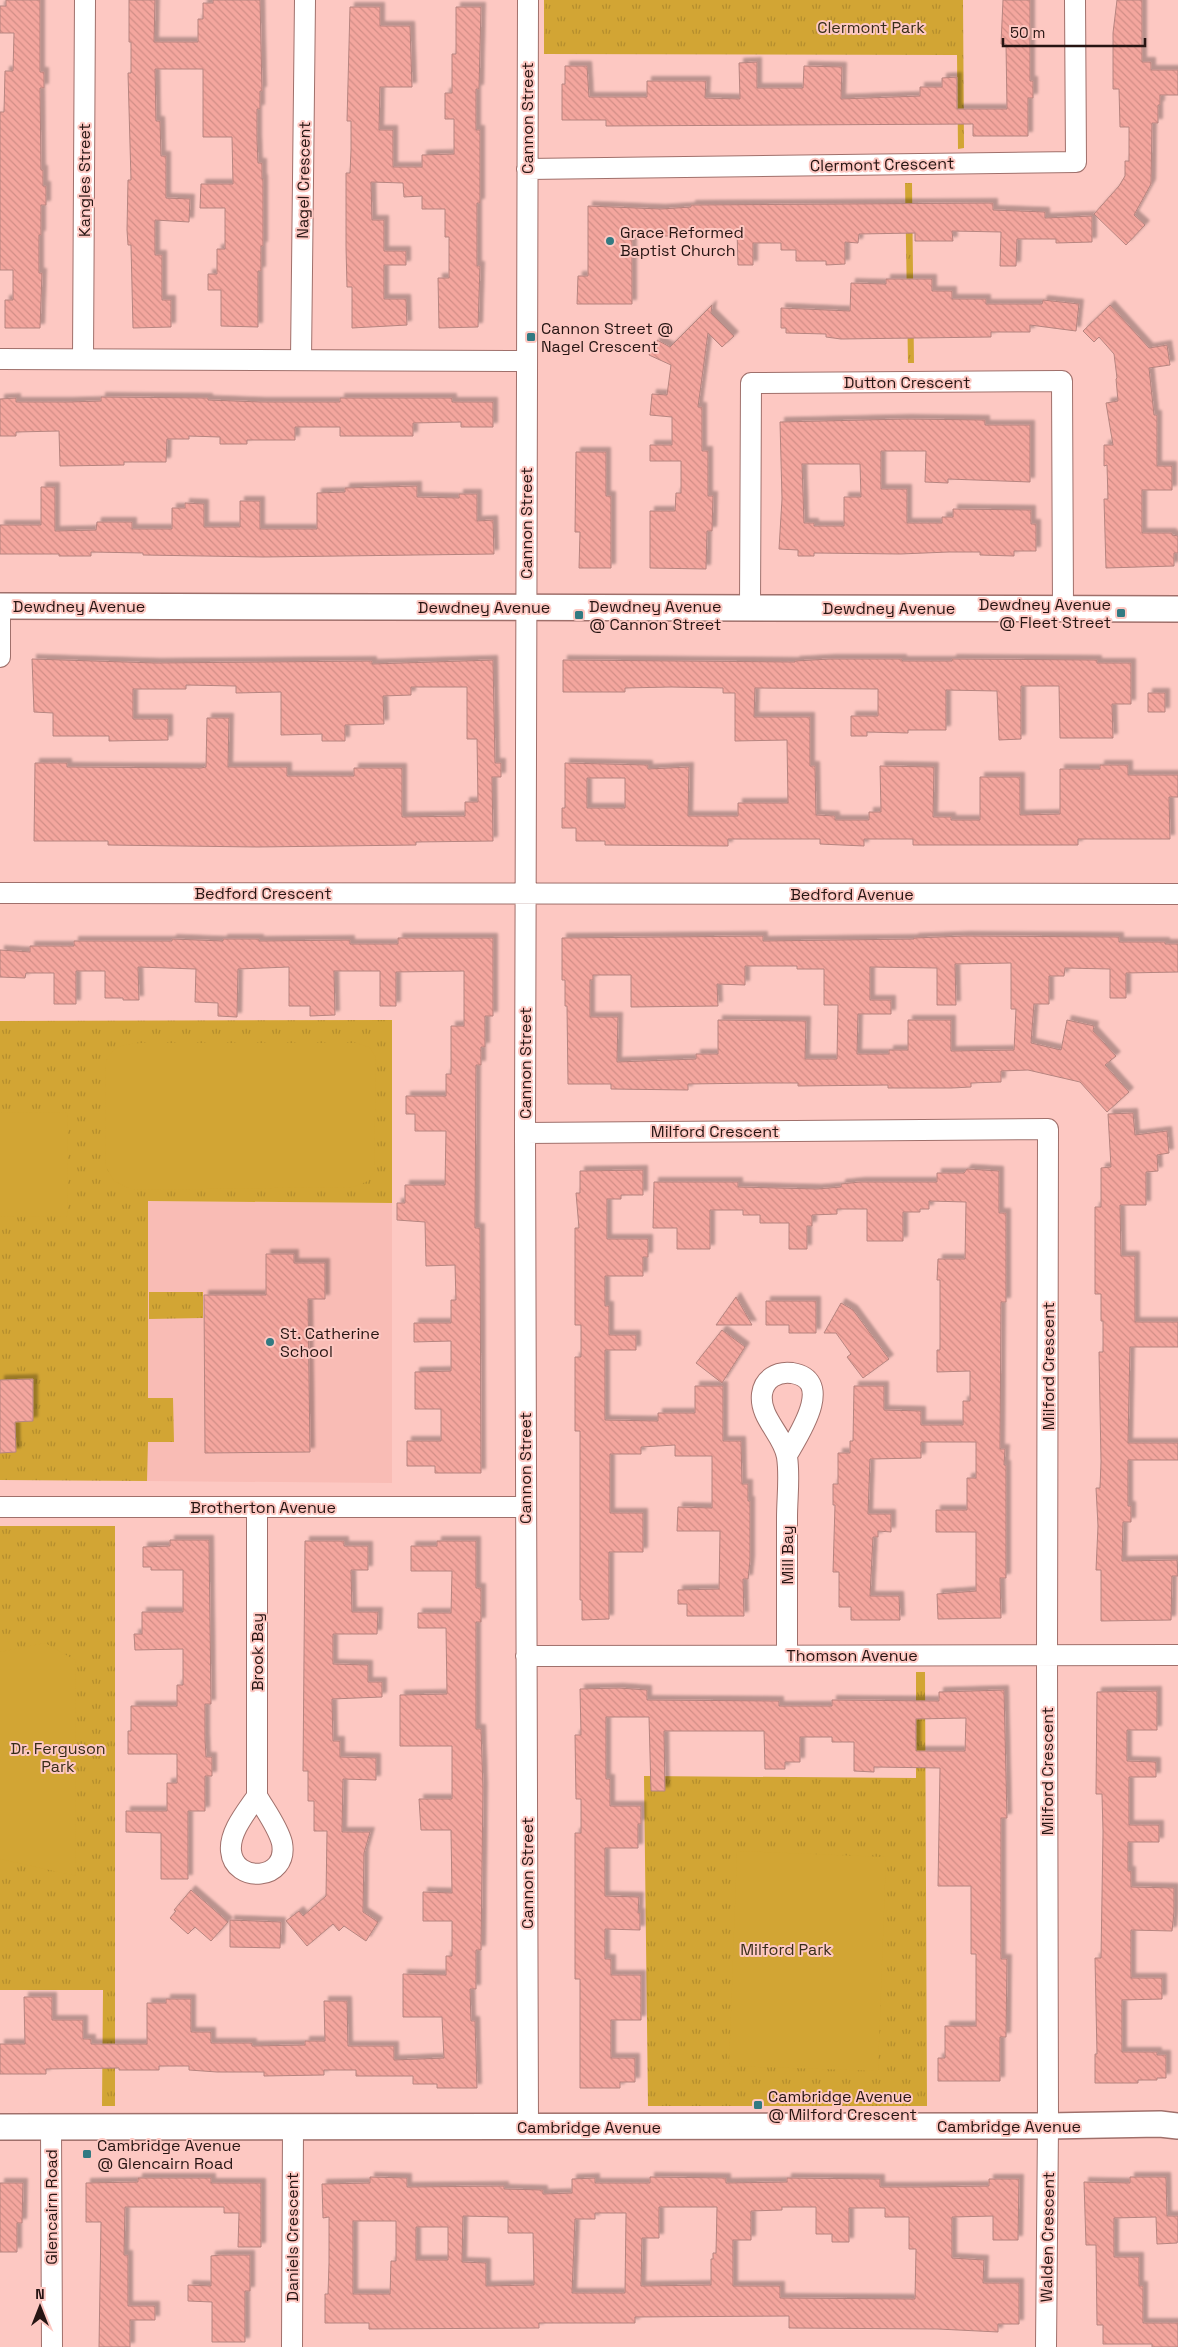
<svg xmlns="http://www.w3.org/2000/svg" width="1178" height="2347" font-family="'Space Grotesk',sans-serif">
<style>
.built{fill:#f9bcb5}
.park{fill:url(#park-tufts)}
.garden{fill:#d2a534}
.building{fill:url(#building-back-hatch);stroke:#b68580;fill-rule:evenodd;filter:url(#shadow)}
.lines{fill:none;stroke-linecap:round;stroke-linejoin:round}
.minor-casing{stroke:#a0706b;stroke-width:22}
.tertiary-casing{stroke:#a0706b;stroke-width:28}
.minor{stroke:#fff;stroke-width:20}
.tertiary{stroke:#fff;stroke-width:25}
.poi-dot{fill:#327a82;stroke:#fdc8c2;stroke-width:2}
.labels{text-anchor:middle;stroke-width:4;stroke-linejoin:round;paint-order:stroke}
.park-label{font-size:16px;fill:#372d18;stroke:#fdc8c2}
.street-label{font-size:16px;fill:#271513;stroke:#fdc8c2}
.poi-label{font-size:16px;fill:#271513;stroke:#fdc8c2;text-anchor:start}
</style>
<defs>
<pattern id="park-tufts" width="24" height="20" patternUnits="userSpaceOnUse" patternTransform="scale(1.25)"><rect width="24" height="20" fill="#d2a534"/><path d="M3 7l-1-3M5 7V3M7 7l1-3M15 17l-1-3M17 17v-4M19 17l1-3" fill="none" stroke="#b48d2d"/></pattern>
<pattern id="building-back-hatch" width="6" height="6" patternUnits="userSpaceOnUse" patternTransform="scale(1.25)"><rect width="6" height="6" fill="#f4a69e"/><path d="M-1 5l2 2M0 0l6 6M5-1l2 2" fill="none" stroke="#d18e87"/></pattern>
<filter id="shadow"><feDropShadow dx="4.5" dy="-4.5" stdDeviation="1" flood-color="#0004"/></filter>
</defs>
<rect width="100%" height="100%" fill="#fdc8c2"/>
<!-- built -->
<path class="built" d="M148 1201 392 1203V1483L147 1481Z"/>
<!-- park -->
<path class="park" d="M544 0H963L964 148 958 149 957 55 544 54Z
M905 183H912L914 363H908Z
M392 1020V1203L148 1201V1398H173L174 1442H148L147 1481 0 1480V1021Z
M149 1292H203V1318L149 1319Z
M0 1526H115V2106H102L103 1990H0Z
M916 1672H925L927 2106H648L644 1776 916 1778Z"/>
<!-- garden -->
<path class="garden" d="M141 1043H356L369 1047 376 1057 374 1172 368 1181 353 1187 133 1190 114 1181 106 1167 105 1064C113 1045 121 1045 141 1043Z
M67 1112 68 1216 0 1217V1113Z
M45 1643 75 1660 76 1876 0 1859V1652Z
M737 1851 886 1857 878 2071 729 2066Z"/>
<!-- building -->
<path class="building" d="M6 0H40V72H44V88H40L41 170H43V186H46V205H41V235H39V273H42L40 328H5V300H13V270H0V112H4L5 71H13L14 33H0V6H6Z
M129 0H155L154 42H198V19H203V3H213V0H260L262 91H260V109H257V140L258 163H262V179H263V246H261V271H258V327L221 326V290H208V274H217V249H225V208H200L201 184H233L232 137H203V69H155L156 121H160L161 156H166V198L190 199 189 222 155 220V255H162V300H171V327L133 328 131 245H128L127 230 128 180H131L128 73H131V42H129Z
M1003 0H1030V81H1033V98H1028V136H973V124L606 126V120H562V84H565V66H587L589 97H647V81H706L705 98 740 99 739 63 757 62V88H803L804 66 842 67 841 99 920 96V87H942V78L957 77V109H1007L1006 44H1001Z
M1117 0H1142V62H1151V70H1178V95H1160V105H1158V123H1152L1151 184 1134 215 1145 225 1126 245 1094 214 1119 186 1125 176V161H1129V127H1120L1119 89H1113V33Z
M350 7H380V26H410L412 87H380L379 130H393V167H422V155L454 154V119H445V93H452V54H456V7H481L479 89H476V130H480V203H477V266H480L478 327 439 328 438 278H449V237H445V209H422V196L404 197 403 183 371 182 372 220H384V251H406V265H384V299H406L407 325 352 328V287H347L346 247V173H350L351 150V121H347Z
M993 203V210L1045 212V218L1092 216V242L1056 243V239H1017L1016 266H1000L1001 232 952 231 953 241H915V233L859 234 858 243 845 242V264L826 265V261H796V250H781V243H753V265H738L737 231 682 232V236H632V304H577L578 276H588V206L661 209 691 207V205Z
M886 279H932V291H952V299H986V304H1042L1043 300 1079 304 1076 331 1030 325V332H991V337L841 339 826 337V334L786 333V328H781V308L850 311 851 283 886 284Z
M712 305 711 313 734 336 722 347 708 333 698 407H702V451H708V496H713L712 531H707L706 569 650 568V511H675L676 493H681V461H650V445H672V417L650 415 652 394 667 395 671 365 649 355 657 340 670 347Z
M1110 305 1149 348 1167 345 1170 365 1149 368 1154 415H1157V466H1172V490H1142V533H1172V535L1178 536V553H1174V566L1106 568 1104 499H1108L1107 465 1104 466V445H1113L1106 403 1118 401 1116 379 1117 378 1114 354 1099 337 1094 342 1083 331Z
M101 397 208 398V400L261 402H340V398H452V402H493V427H461V422L413 423V436H340V427H295V440H247V444H220V437L189 436V439H167L166 462H124V465L60 466 59 431 16 432V436H0V399L16 398V402H69L101 401Z
M906 419 985 420V425H1030V482L948 479V483L925 482 926 451H881V489H907V523H942V517H953V509L1031 510V524H1036V551H1014V556L980 555V552H949L900 554 814 553V556H798V550L779 549 782 499 780 422ZM802 464H860L861 497H844V526H814V523H804Z
M576 452H606V496H611V568H579L580 532H575Z
M417 486V497L459 498V494H477V521L493 520 494 554 264 557 143 555V553L91 552V556H59V554H0V525H41V487H55V531L96 530 97 522H132V529H172V508H185V503L204 504V527H240V501H260V529H317V493L345 492V488Z
M32 659 156 663 372 661V664L493 660 495 763H501V777H492L493 841 416 842V845L257 847 108 845V841H34L35 763H67V767H72L201 768 206 767 207 718H229L228 767H287V776H354V768H402V817L465 816V802H478L477 739H467V687H411V695L383 696 384 724 345 725V741H322V734L281 735V692L236 693V686L186 685V689H133V719H168V740L109 741V736H53V713L34 712Z
M830 659H902V661H952V659L1097 660V663H1131V704H1112L1113 738H1060L1059 686H1021V739L999 740 997 691 946 690V730H908V733L867 732V736H851V716H878V689L755 688 754 717H810V766H815L816 815 835 816V820H869V812H881L880 766 934 767 933 817H951V820H980V777H1020V815L1060 814V769H1100V765H1128V775H1178V797H1169L1170 839H1078V845H913V839H864V846L820 844V839H728V846L605 845V841H576V828H562V808H565V763L648 765V769L689 767 688 816H738V803H788L787 740 735 741V693H723V688L671 687 625 688V692H563V660L795 662V661ZM587 778H625V808H587Z
M1148 693H1165V712H1148Z
M763 936V941L914 939V938L965 936 1119 937V942H1165V944H1178V972L1126 973V998H1110V969L1065 968 1064 976H1049V1004H1034L1031 1043 1061 1050 1067 1020 1094 1026 1093 1031 1116 1056 1105 1065 1129 1092 1107 1112 1080 1082 1028 1070 1001 1071V1082L971 1083V1087L952 1088H888V1085L798 1086V1083H763L688 1084V1090L611 1089V1084H568L567 1006H565V980H562V938ZM1011 963V1009H1016L1014 1050 951 1051V1020H908V1050H889V1054H857L858 1014H891V1000H870V967L937 968V1005H956L955 964ZM745 966H797V969H824V1005H838L837 1059H805L806 1021 718 1020V1054H696V1059L617 1062 618 1017H590V980H593V975H631V1007L718 1006 717 984 745 985Z
M398 938H493V1016H485V1047H481V1065H476L475 1228H480L481 1473H435V1466H407V1441H441V1409H415V1372L451 1371V1341L414 1342V1323H451V1300H456L455 1265 426 1266 425 1222 397 1220V1203H405V1185H445L446 1131H415V1114H406V1096H446V1074H451V1026H464V971L396 972V1006H380V971H334L335 1015 310 1016V1006H289V967L238 969 237 1017 218 1016V1003L195 1002 196 969 138 967 139 1000H123V998H105V971H76V1004H54V973H26L25 978 0 977V950L30 952V946H74V941H172V939L223 941V939H259V941L350 940V944H398Z
M1133 1113 1135 1135 1167 1131 1169 1153 1157 1155 1158 1171 1146 1172V1205H1120L1121 1256H1135V1322H1178V1347H1130L1128 1443H1178V1460H1128V1506H1131V1522H1123L1122 1561 1177 1560 1178 1576H1172L1171 1620 1101 1621V1570H1096L1098 1526 1096 1488H1100L1101 1462 1099 1352H1103V1321H1101V1294H1095V1207H1101V1168L1111 1167 1108 1114Z
M967 1169 999 1171V1213H1006V1302H1001L1000 1449H1005L1004 1465H1006V1578H1000L1001 1618 938 1619 937 1594 976 1591V1532H936V1510H967V1478H976V1442H921V1458L870 1459 868 1514H891V1532L878 1531V1537H873L870 1596H899L900 1620H851V1607H839V1572H833L835 1505H833V1484H838V1453H850V1441H853L854 1386H884V1410L921 1411V1425H963V1401H970V1371L937 1372V1350H940V1280H937L938 1259H965L966 1202 929 1201V1209H920V1212H903V1241H867V1209H837V1214L812 1215V1226H807V1249H789V1223H760V1215H743V1210H710V1249H677V1228H653L654 1182H738V1187L817 1189 841 1187V1184L860 1182H937V1173H964Z
M643 1170V1195H621V1199H607V1239H648V1257H643V1276H605V1306H609V1335H636V1350H605V1420L658 1421V1413H695V1386H723V1441H741L742 1484H748V1501H750V1561L748 1579H743L744 1616H687V1604H678V1590L719 1589 720 1531H677L678 1507 712 1508V1456H675V1445L641 1447V1454H610V1513H643V1552H609V1619L582 1620V1600H580V1431H575V1357H581V1325H575V1228H579L576 1193H580V1171Z
M266 1254H294V1263H325V1299H308L310 1452 205 1453 204 1295H266Z
M736 1297 752 1325H716Z
M766 1301H816V1333H789V1325H766Z
M841 1303 853 1310 889 1359 863 1378 847 1357 851 1354 836 1333H824Z
M722 1330 745 1347 722 1383 696 1363Z
M33 1379V1421L15 1422 16 1452 0 1453V1380Z
M170 1540H209L211 1704H205V1739L206 1757H212V1776H205V1811H188V1879H161V1833L126 1832V1811H167V1783H177V1754H128V1731H131V1706H177V1685H183V1649L135 1650 134 1634H142V1612H183V1570H151V1567H143V1547L170 1546Z
M305 1541H344V1546H368V1570H351L352 1612H378L377 1634H333V1664L368 1665V1682H382V1697L332 1699 333 1741H340V1757L376 1758V1780L343 1779 342 1832H370L364 1853 363 1912 378 1922 366 1941 344 1926 339 1931 333 1924 307 1946 286 1921 299 1911 303 1916 326 1896 327 1831H314V1801H308V1771H303Z
M437 1541H476V1588H481V1622H476V1729H481L483 1788 481 1950H476V1989H470L471 2021H475L477 2088H437V2084H413V2076H356V2070H324V2075L264 2076V2072H217L189 2070V2066H159V2070H119V2068L46 2069V2074H0V2044H25L24 1997H52V2020H83V2039H91V2044H147V2003H166V1999H191V2032H211V2043H252V2046L305 2045V2041H325L324 2001H347L348 2046H394V2060L444 2058 442 2017H403V1974L446 1975V1956H452V1921H423V1892L452 1893 451 1830H421L419 1799H452V1746H400V1695L447 1694 446 1628H418V1613H451L452 1571H411V1546H437Z
M619 1688 647 1690V1700L779 1701V1706H832V1700L939 1701V1692L1004 1690 1007 1818H1001V1959H1007L1006 2037H1000V2081H938V2058H945V2026H976V1954H971V1886H938L940 1768 874 1767V1772L854 1771V1742H832V1737H800V1762H785V1769H765L764 1731H664L665 1791H651L649 1717H606V1779H610V1806H641V1824H638V1848H605V1896L639 1897 638 1913H640V1930L605 1929V1959H611V1975H641V2020H611V2058H635V2082H620V2088H580V1979H575V1833H581V1799H576L575 1735H581L580 1689ZM966 1718 965 1751H916V1719Z
M1157 1691V1730H1127V1761L1156 1762V1777H1129V1825H1159V1842H1128V1871H1131V1887L1174 1888V1912L1172 1931 1131 1930V1978H1162V1999L1122 2000V2052H1157V2055H1166V2078H1157V2080H1138V2083H1095V2054H1097L1095 1958H1101L1103 1832 1102 1794H1096L1097 1692Z
M191 1890 228 1922 211 1941 195 1927 188 1934 170 1918 176 1911 174 1910Z
M230 1920 281 1922 280 1948 230 1947Z
M370 2177 407 2178V2187L504 2186V2189L543 2190V2194L572 2193V2179L595 2178V2183H650V2177L726 2178V2183L787 2182V2178L880 2179V2187H922L989 2186V2179H1019L1018 2240H993V2216L952 2217V2258L984 2260 983 2283H1019V2324H998V2332L938 2329 789 2328V2316L635 2317V2323H539V2328L369 2329V2323H325V2294H328L329 2263V2217L323 2218 322 2184 370 2183ZM659 2207H717L716 2253H713V2259H711V2285L641 2286 642 2238H659ZM782 2207H816V2234H832V2242H849V2208H885V2217H909V2249H916L915 2299 780 2298V2286H733V2240H751V2211L782 2210ZM595 2213H626L625 2293H572L575 2219H595ZM463 2216 508 2217V2233H533L534 2285 486 2286V2263L462 2262ZM353 2221H396V2261H391L390 2294H353ZM416 2227H448V2260H416Z
M1130 2177H1166L1167 2216H1178V2241L1177 2243 1157 2244 1156 2217 1114 2218V2257H1139V2286H1143V2323H1178V2347H1152V2344H1103V2325H1097L1096 2245H1086L1084 2182 1130 2183Z
M138 2178H211V2183H261V2247H238L239 2213H224V2207H125L124 2255H128V2306H155V2320H130V2347H99L101 2222H86V2183L138 2182Z
M0 2183H23L22 2223H17V2252H0Z
M220 2255H250V2291H245V2342H212V2302L188 2301V2285L211 2286V2256Z"/>
<g class="lines">
<!-- minor casing -->
<g class="minor-casing">
<path id="minor" d="M528 0 525 1133 528 2127
M527 169 1076 162 1075 0
M0 359 527 361
M83 359 85 0
M301 360 305 0
M750 608 751 383 1062 381 1063 609
M0 657V606
M0 893 1178 894
M525 1133 1048 1129 1047 1656 1048 2126 1046 2347
M787 1455C798 1436 836 1380 792 1373 777 1371 764 1379 762 1394 759 1418 784 1435 787 1457 790 1476 787 1498 787 1518 787 1563 787 1609 787 1655
M0 1507H525
M526 1656 1178 1655
M257 1796C247 1811 229 1832 231 1851 234 1884 289 1881 282 1843 278 1827 265 1810 257 1796V1507
M51 2127 52 2347
M292 2347 293 2127"/>
</g>
<!-- tertiary casing -->
<g class="tertiary-casing">
<path id="tertiary" d="M0 606 1178 609
M0 2127 1048 2126 1160 2124 1178 2126"/>
</g>
<!-- minor -->
<use href="#minor" class="minor"/>
<!-- tertiary -->
<use href="#tertiary" class="tertiary"/>
</g>
<!-- markers -->
<g class="poi-dot">
<circle cx="610" cy="241" r="5"/>
<rect x="526" y="332" width="10" height="10" rx="2.5"/>
<rect x="1116" y="608" width="10" height="10" rx="2.5"/>
<rect x="574" y="610" width="10" height="10" rx="2.5"/>
<circle cx="270" cy="1342" r="5"/>
<rect x="753" y="2100" width="10" height="10" rx="2.5"/>
<rect x="82" y="2149" width="10" height="10" rx="2.5"/>
</g>
<g class="labels">
<!-- park labels -->
<g class="park-label">
<text x="871" y="33">Clermont Park</text>
<text x="58" y="1754">Dr. Ferguson<tspan x="58" dy="18">Park</tspan></text>
<text x="786" y="1955">Milford Park</text>
</g>
<!-- street labels -->
<g class="street-label">
<text transform="translate(527 118) rotate(-90)" y="6">Cannon Street</text>
<text transform="translate(882 164) rotate(-1)" y="6">Clermont Crescent</text>
<text transform="translate(84 180) rotate(-90)" y="6">Kangles Street</text>
<text transform="translate(303 180) rotate(-89)" y="6">Nagel Crescent</text>
<text x="907" y="388">Dutton Crescent</text>
<text transform="translate(526 523) rotate(-90)" y="6">Cannon Street</text>
<text x="79" y="612">Dewdney Avenue</text>
<text x="484" y="613">Dewdney Avenue</text>
<text x="889" y="614">Dewdney Avenue</text>
<text x="263" y="899">Bedford Crescent</text>
<text x="852" y="900">Bedford Avenue</text>
<text transform="translate(525 1063) rotate(-90)" y="6">Cannon Street</text>
<text x="715" y="1137">Milford Crescent</text>
<text transform="translate(1048 1366) rotate(-90)" y="6">Milford Crescent</text>
<text transform="translate(525 1468) rotate(-90)" y="6">Cannon Street</text>
<text x="263" y="1513">Brotherton Avenue</text>
<text transform="translate(787 1555) rotate(-90)" y="6">Mill Bay</text>
<text transform="translate(257 1652) rotate(-90)" y="6">Brook Bay</text>
<text x="852" y="1661">Thomson Avenue</text>
<text transform="translate(1047 1771) rotate(-90)" y="6">Milford Crescent</text>
<text transform="translate(527 1873) rotate(-90)" y="6">Cannon Street</text>
<text x="1009" y="2132">Cambridge Avenue</text>
<text x="589" y="2133">Cambridge Avenue</text>
<text transform="translate(51 2207) rotate(-90)" y="6">Glencairn Road</text>
<text transform="translate(292 2237) rotate(-90)" y="6">Daniels Crescent</text>
<text transform="translate(1047 2237) rotate(-89)" y="6">Walden Crescent</text>
</g>
<!-- poi labels -->
<g class="poi-label">
<text x="620" y="238">Grace Reformed<tspan x="620" dy="18">Baptist Church</tspan></text>
<text x="541" y="334">Cannon Street @<tspan x="541" dy="18">Nagel Crescent</tspan></text>
<text x="1111" y="610" text-anchor="end">Dewdney Avenue<tspan x="1111" dy="18">@ Fleet Street</tspan></text>
<text x="589" y="612">Dewdney Avenue<tspan x="589" dy="18">@ Cannon Street</tspan></text>
<text x="280" y="1339">St. Catherine<tspan x="280" dy="18">School</tspan></text>
<text x="768" y="2102">Cambridge Avenue<tspan x="768" dy="18">@ Milford Crescent</tspan></text>
<text x="97" y="2151">Cambridge Avenue<tspan x="97" dy="18">@ Glencairn Road</tspan></text>
</g>
</g>
<!-- north arrow -->
<g transform="translate(40 2307)" stroke="#fdc8c2" stroke-width="4" paint-order="stroke">
<path d="M0-4L9 19L0 12L-9 19Z" fill="#271513"/>
<text y="-8" font-size="14" font-weight="bold" text-anchor="middle" fill="#271513">N</text>
</g>
<!-- scale -->
<path d="M1003 38v8h142v-8" fill="none" stroke="#271513" stroke-width="2.5"/>
<text x="1010" y="38" font-size="15" fill="#271513" stroke="#fdc8c2" stroke-width="4" paint-order="stroke">50 m</text>
</svg>
